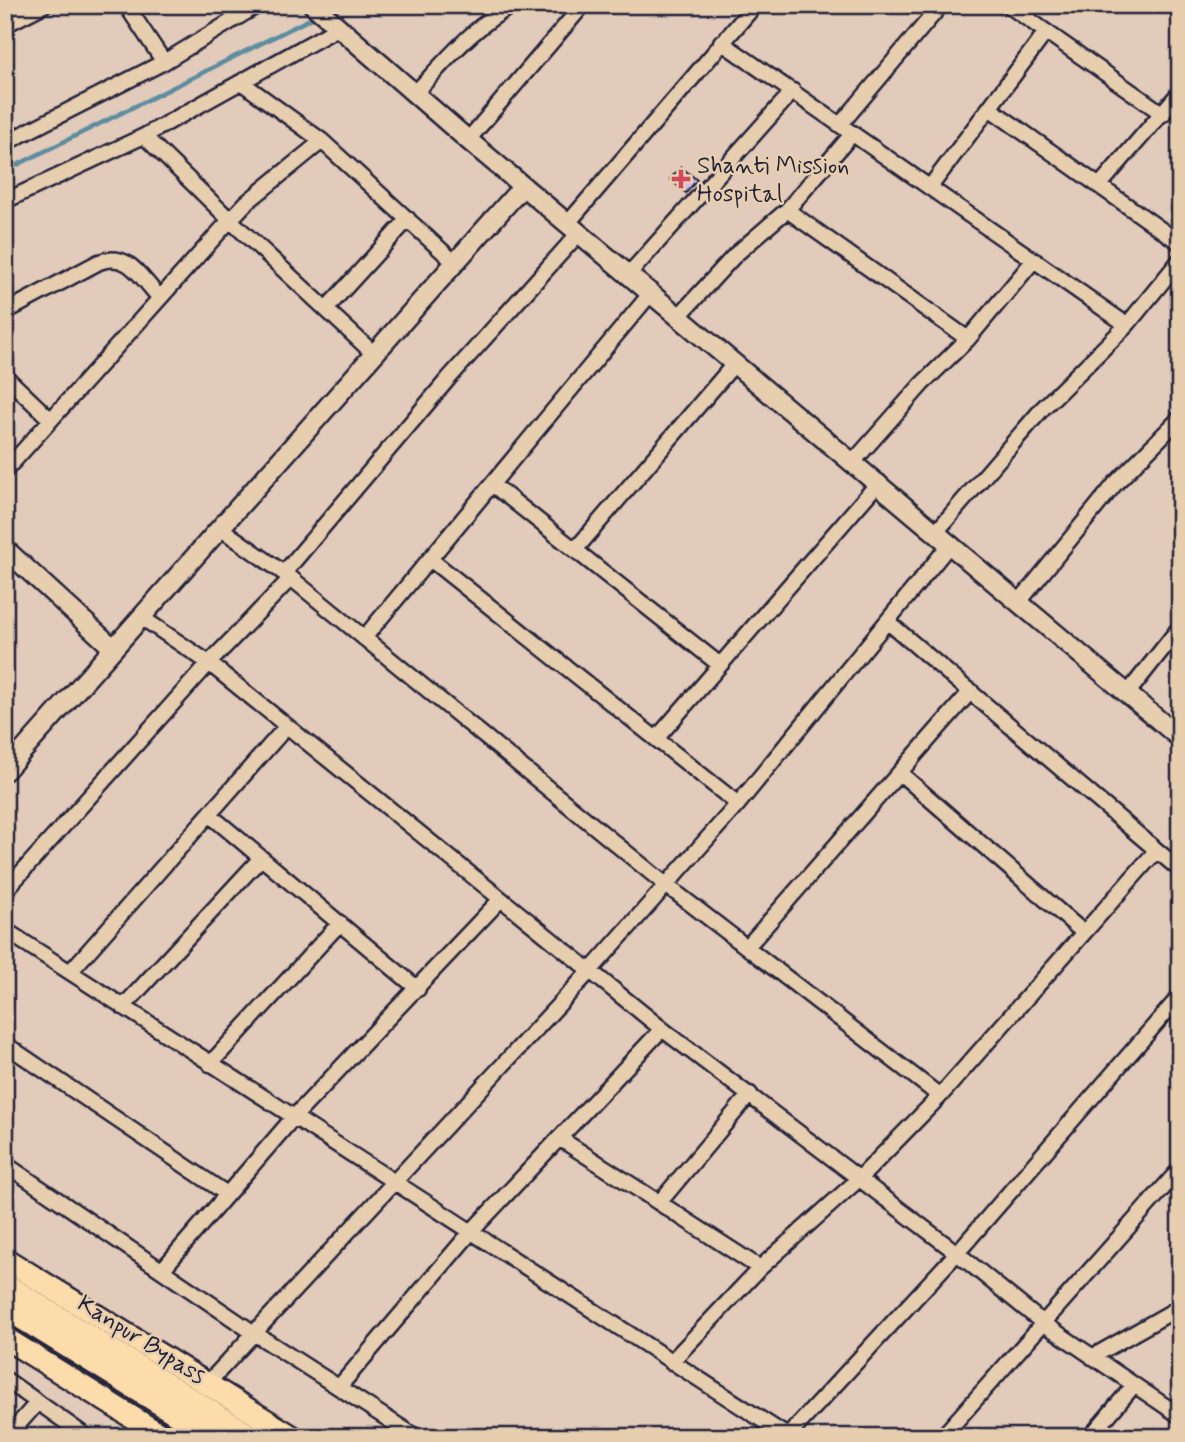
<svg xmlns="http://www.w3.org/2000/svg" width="1185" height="1442" font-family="Mynerve,sans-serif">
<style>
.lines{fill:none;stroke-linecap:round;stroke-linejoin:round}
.stream{stroke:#5d8d9f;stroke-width:4.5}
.building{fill:#d0bded;stroke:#22223b;stroke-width:2}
.minor-casing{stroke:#22223b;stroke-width:19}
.tertiary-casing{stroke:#22223b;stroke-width:23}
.primary-casing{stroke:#22223b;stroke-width:26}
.trunk-casing{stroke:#22223b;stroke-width:28}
.minor{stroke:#e7ceaf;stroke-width:14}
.tertiary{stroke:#e7ceaf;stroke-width:18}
.primary{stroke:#fddcac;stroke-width:21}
.trunk{stroke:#fddcac;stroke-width:23}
.poi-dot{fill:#d1495b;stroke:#e7ceaf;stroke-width:2.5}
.labels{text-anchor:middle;stroke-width:5;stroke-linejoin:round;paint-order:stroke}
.poi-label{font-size:24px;fill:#22223b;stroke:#e7ceaf;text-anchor:start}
.street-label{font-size:24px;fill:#22223b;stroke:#e7ceaf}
</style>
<rect width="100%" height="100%" fill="#e2cbbb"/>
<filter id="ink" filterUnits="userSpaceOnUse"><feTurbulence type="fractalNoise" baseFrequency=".0143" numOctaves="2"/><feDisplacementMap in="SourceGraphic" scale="14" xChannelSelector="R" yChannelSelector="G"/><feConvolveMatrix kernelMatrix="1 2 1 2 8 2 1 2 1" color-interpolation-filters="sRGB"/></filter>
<g filter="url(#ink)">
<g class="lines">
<!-- stream -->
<path class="stream" d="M326 12 340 5
M5 171 318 15"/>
</g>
<!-- building -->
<path class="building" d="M681 167 697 180 686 193 670 179Z"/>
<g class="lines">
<!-- minor casing -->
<g class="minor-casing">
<path id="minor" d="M126 5 164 62
M1008 5 1163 114
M5 25 44 5
M721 42 1127 325
M241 82 322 141
M414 94C445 62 473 26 513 5
M989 108 1180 243
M840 125 941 5
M144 136 338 28
M468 140 583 5
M5 143 164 62 258 5
M1099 186 1180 92
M930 187 1046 32
M5 201 144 136 230 220 5 471
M787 210 968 339
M568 223 755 5
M629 274 793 91
M326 309 408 219
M5 312 99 262C129 251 140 277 160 298
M679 316 735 255 787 210 853 133
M373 353 230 220 246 203 322 141 454 262
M5 376 51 420
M854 461 922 384 968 339 1034 260
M492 484 720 665
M220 528 291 578 666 885 940 1096 1156 851
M937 531 1043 408 1127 325 1180 260
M575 550 735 363
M430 559 738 804
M284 573 448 379 579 233
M1019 602 1115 484 1180 418
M141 617 209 663 662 1029 957 1253 1043 1323 1180 1416
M888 622 1180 870
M364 638 651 293
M1127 694 1180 627
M656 739 879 482
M900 773 1084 933
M210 815 418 989
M5 891 209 663 291 578
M5 930 787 1436
M747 947 971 691
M70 972 287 726
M123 1007 261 858
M5 1044 227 1194
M210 1064 340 923
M559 1138 760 1268
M5 1164 254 1333 416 1437
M659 1203 750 1094
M162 1270 293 1118 501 899
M1092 1357 1180 1307
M671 1362 760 1268 859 1179 940 1096
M5 1379 87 1437
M207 1384 590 971 738 804 951 543
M339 1387 470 1233 662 1029
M7 1437 38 1402
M787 1437 957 1253 1180 996
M942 1437 1180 1169
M1090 1437 1134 1385"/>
</g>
<!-- tertiary casing -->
<g class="tertiary-casing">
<path id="tertiary" d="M313 5 468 140 1180 738
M5 549 113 648
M5 771 523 186"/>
</g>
<!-- primary casing -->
<g class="primary-casing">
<path id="primary" d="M5 1259 293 1437
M5 1338 164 1437"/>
</g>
<!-- trunk casing -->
<g class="trunk-casing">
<path id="trunk" d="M5 1285 251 1437
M5 1307 215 1437"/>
</g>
<!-- minor -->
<use href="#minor" class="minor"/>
<!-- tertiary -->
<use href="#tertiary" class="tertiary"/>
<!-- primary -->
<use href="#primary" class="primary"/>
<!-- trunk -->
<use href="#trunk" class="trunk"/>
</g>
</g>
<!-- markers -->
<path class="poi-dot" d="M677.5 168.5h7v7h7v7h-7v7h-7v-7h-7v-7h7z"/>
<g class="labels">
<!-- poi labels -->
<g class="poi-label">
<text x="697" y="173">Shanti Mission<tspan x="697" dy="28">Hospital</tspan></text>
</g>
<!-- street labels -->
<g class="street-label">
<text transform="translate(142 1339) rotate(32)" y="8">Kanpur Bypass</text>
</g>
</g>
<!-- margin -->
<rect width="1185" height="1442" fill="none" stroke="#e7ceaf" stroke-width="28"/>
<rect x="14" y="14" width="1157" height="1414" fill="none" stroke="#22223b" stroke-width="2.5" filter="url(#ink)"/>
</svg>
